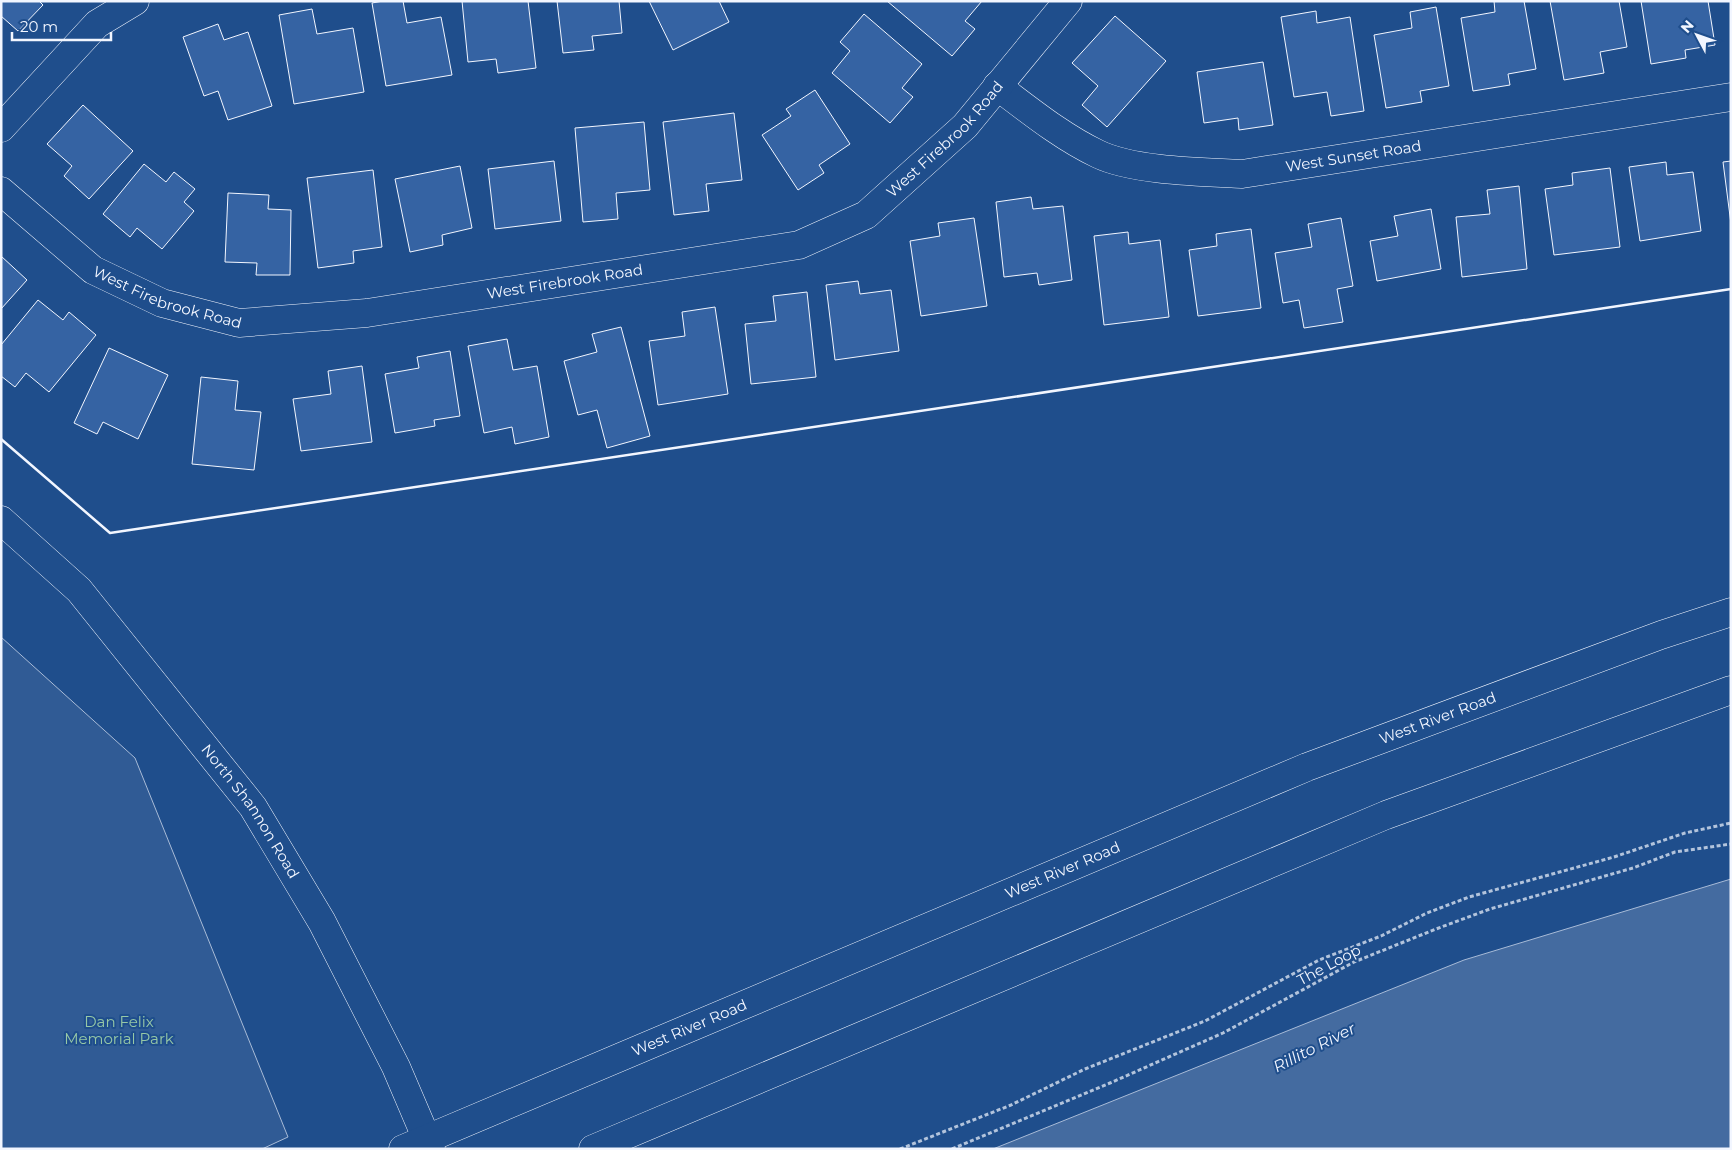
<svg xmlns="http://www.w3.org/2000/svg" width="1732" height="1150" font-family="Montserrat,sans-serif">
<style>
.built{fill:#305b95;stroke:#a8bbd7}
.water{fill:#446ba0;stroke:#a8bbd7}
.building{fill:#3563a3;stroke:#f2f6ff}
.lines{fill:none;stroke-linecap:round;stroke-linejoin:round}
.minor-casing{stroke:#f2f6ff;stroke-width:29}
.tertiary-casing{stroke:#f2f6ff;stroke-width:29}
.primary-casing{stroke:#f2f6ff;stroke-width:29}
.path{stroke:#b3c4dc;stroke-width:3;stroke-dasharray:4 2.5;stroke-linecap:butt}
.minor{stroke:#1f4e8c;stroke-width:28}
.tertiary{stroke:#1f4e8c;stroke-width:28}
.primary{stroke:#1f4e8c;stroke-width:28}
.wall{stroke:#f2f6ff;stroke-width:2.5}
.labels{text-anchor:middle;stroke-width:4;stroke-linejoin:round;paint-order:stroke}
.street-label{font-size:15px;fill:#f2f6ff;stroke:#1f4e8c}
.park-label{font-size:15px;fill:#97c8a6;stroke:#1f4e8c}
.water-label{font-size:16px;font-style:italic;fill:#f2f6ff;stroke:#1f4e8c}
</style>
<rect width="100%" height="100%" fill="#1f4e8c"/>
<!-- built -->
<path class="built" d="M1 637 135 758 288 1137 262 1149H1Z"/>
<!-- water -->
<path class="water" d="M1731 879V1149H993L1464 960Z"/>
<!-- building -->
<path class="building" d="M1 1H39L43 5 18 31 1 16Z
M383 1H403L407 23 441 17 452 75 386 86 372 3Z
M462 1H528L536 68 498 73 496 59 468 62Z
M557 1H619L622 33 592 36 594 50 563 53Z
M649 1H719L729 22 673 50Z
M887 1H982L965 21 975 29 952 56Z
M1494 1H1524L1536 69 1508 74 1510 85 1473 91 1461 18 1495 12Z
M1550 1H1619L1627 47 1600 52 1604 73 1564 80Z
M1641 1H1708L1715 45 1685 50 1686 58 1651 64Z
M1436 7 1449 86 1420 91 1422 102 1386 108 1374 35 1412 28 1410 12Z
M312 9 317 34 353 28 364 92 294 104 279 15Z
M1316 11 1317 23 1350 17 1364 111 1331 116 1327 92 1294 97 1281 17Z
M864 14 922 64 902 88 913 97 890 123 832 73 850 51 840 42Z
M1115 16 1166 61 1107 127 1082 105 1098 86 1072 63Z
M218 24 224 40 248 32 272 106 228 120 218 91 204 96 183 37Z
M1263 62 1273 125 1239 130 1238 118 1204 123 1197 72Z
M815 90 850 144 819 165 824 173 798 190 762 135 791 116 786 109Z
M83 105 133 151 89 199 64 176 72 166 47 144Z
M734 113 742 180 706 184 709 211 674 215 663 122Z
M644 122 650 190 616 193 618 219 583 222 575 128Z
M554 161 561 221 495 229 488 169Z
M1731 161V224L1723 162Z
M1666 162 1667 175 1693 172 1701 231 1640 241 1629 167Z
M144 164 166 182 174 172 195 189 184 202 194 211 162 249 137 228 130 237 103 214Z
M460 166 472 228 442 235 443 245 410 252 395 179Z
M1610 168 1620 247 1554 255 1545 189 1573 185 1572 173Z
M373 170 382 247 353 251 354 263 318 268 307 178Z
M1519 186 1527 269 1462 277 1456 217 1490 214 1487 190Z
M228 193 269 195 268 209 291 210 290 275H256L257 263 225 262Z
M1031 197 1033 209 1063 206 1072 280 1039 285 1037 273 1004 277 996 202Z
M1431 209 1441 269 1377 281 1370 241 1398 236 1394 216Z
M974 218 987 306 921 316 910 241 940 236 938 223Z
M1341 218 1353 286 1337 289 1343 322 1304 328 1299 300 1283 303 1275 253 1312 247 1308 224Z
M1251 229 1261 308 1198 316 1189 250 1217 246 1216 234Z
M1128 232 1129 244 1160 240 1169 317 1104 325 1094 236Z
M1 256 27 280 1 309Z
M858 281 860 294 891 290 899 351 835 360 826 285Z
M807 292 816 377 751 384 745 324 776 321 773 296Z
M38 300 63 320 69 312 96 335 49 392 26 373 15 387 1 376V345Z
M715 307 728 394 658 405 649 341 685 336 682 312Z
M621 327 650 436 607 448 597 410 578 415 564 361 597 352 592 334Z
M507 339 513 370 537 366 549 437 515 444 512 427 484 433 468 346Z
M109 348 168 375 138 439 103 422 97 434 74 423Z
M450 351 460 416 434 420 435 426 395 433 385 374 419 368 417 357Z
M362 366 372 442 301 451 293 399 331 394 328 371Z
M201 377 238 381 235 410 261 412 254 470 192 464Z"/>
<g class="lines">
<!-- minor casing -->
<g class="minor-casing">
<g id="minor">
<path id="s1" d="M997 86C1029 110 1062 137 1098 154 1133 171 1202 172 1242 174L1731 97"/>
<path d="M1 128 97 24 135 1"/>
<path id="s2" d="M1 191 93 270 162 303 239 323 367 313 799 245 866 215 965 126 1068 1"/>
</g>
</g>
<!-- tertiary casing -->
<g class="tertiary-casing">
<g id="tertiary">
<path id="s3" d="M1 520 79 590 253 807 322 922 396 1067 431 1149"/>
</g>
</g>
<!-- primary casing -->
<g class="primary-casing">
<g id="primary">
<path id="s4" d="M403 1149 1307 767 1661 635 1731 612"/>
<path d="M593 1149 1386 815 1731 690"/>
</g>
</g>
<!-- path -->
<path class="path" d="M900 1149 1011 1105 1085 1069 1205 1021 1319 960 1381 936 1427 913 1469 897 1614 857 1685 833 1731 823
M952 1149 1110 1083 1223 1033 1354 962 1436 929 1490 909 1633 868 1675 852 1731 844"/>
<!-- minor -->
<use href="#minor" class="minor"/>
<!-- tertiary -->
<use href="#tertiary" class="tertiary"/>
<!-- primary -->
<use href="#primary" class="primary"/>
<!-- wall -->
<path class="wall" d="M1 439 110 533 1731 289"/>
</g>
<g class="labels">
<!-- street labels -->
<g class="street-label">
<text dy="5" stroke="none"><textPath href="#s2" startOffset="1026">West Firebrook Road</textPath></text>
<text dy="5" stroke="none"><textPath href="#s1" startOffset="381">West Sunset Road</textPath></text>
<text dy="5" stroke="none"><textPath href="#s2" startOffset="606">West Firebrook Road</textPath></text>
<text dy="5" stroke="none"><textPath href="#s2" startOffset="201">West Firebrook Road</textPath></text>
<text dy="5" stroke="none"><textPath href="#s4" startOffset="1121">West River Road</textPath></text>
<text dy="5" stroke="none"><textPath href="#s3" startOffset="385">North Shannon Road</textPath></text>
<text dy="5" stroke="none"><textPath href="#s4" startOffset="716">West River Road</textPath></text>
<text transform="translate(1329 965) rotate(-28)" y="5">The Loop</text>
<text dy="5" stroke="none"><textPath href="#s4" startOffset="311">West River Road</textPath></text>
</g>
<!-- park labels -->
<g class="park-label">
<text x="119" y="1027">Dan Felix<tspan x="119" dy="17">Memorial Park</tspan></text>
</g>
<!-- water labels -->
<g class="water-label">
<text transform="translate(1314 1047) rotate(-27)" y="6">Rillito River</text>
</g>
</g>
<!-- border -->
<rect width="1732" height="1150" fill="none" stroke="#f2f6ff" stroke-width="5"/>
<!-- north arrow -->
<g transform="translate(1697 35) rotate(311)" stroke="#1f4e8c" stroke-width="4" paint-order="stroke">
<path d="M0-4L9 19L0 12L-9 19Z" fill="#f2f6ff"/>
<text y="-8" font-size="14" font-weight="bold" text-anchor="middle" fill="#f2f6ff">N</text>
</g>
<!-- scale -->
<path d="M12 32v8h99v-8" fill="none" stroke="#f2f6ff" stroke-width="2.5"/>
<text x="20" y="32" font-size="15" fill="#f2f6ff" stroke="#1f4e8c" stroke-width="4" paint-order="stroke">20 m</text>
</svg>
